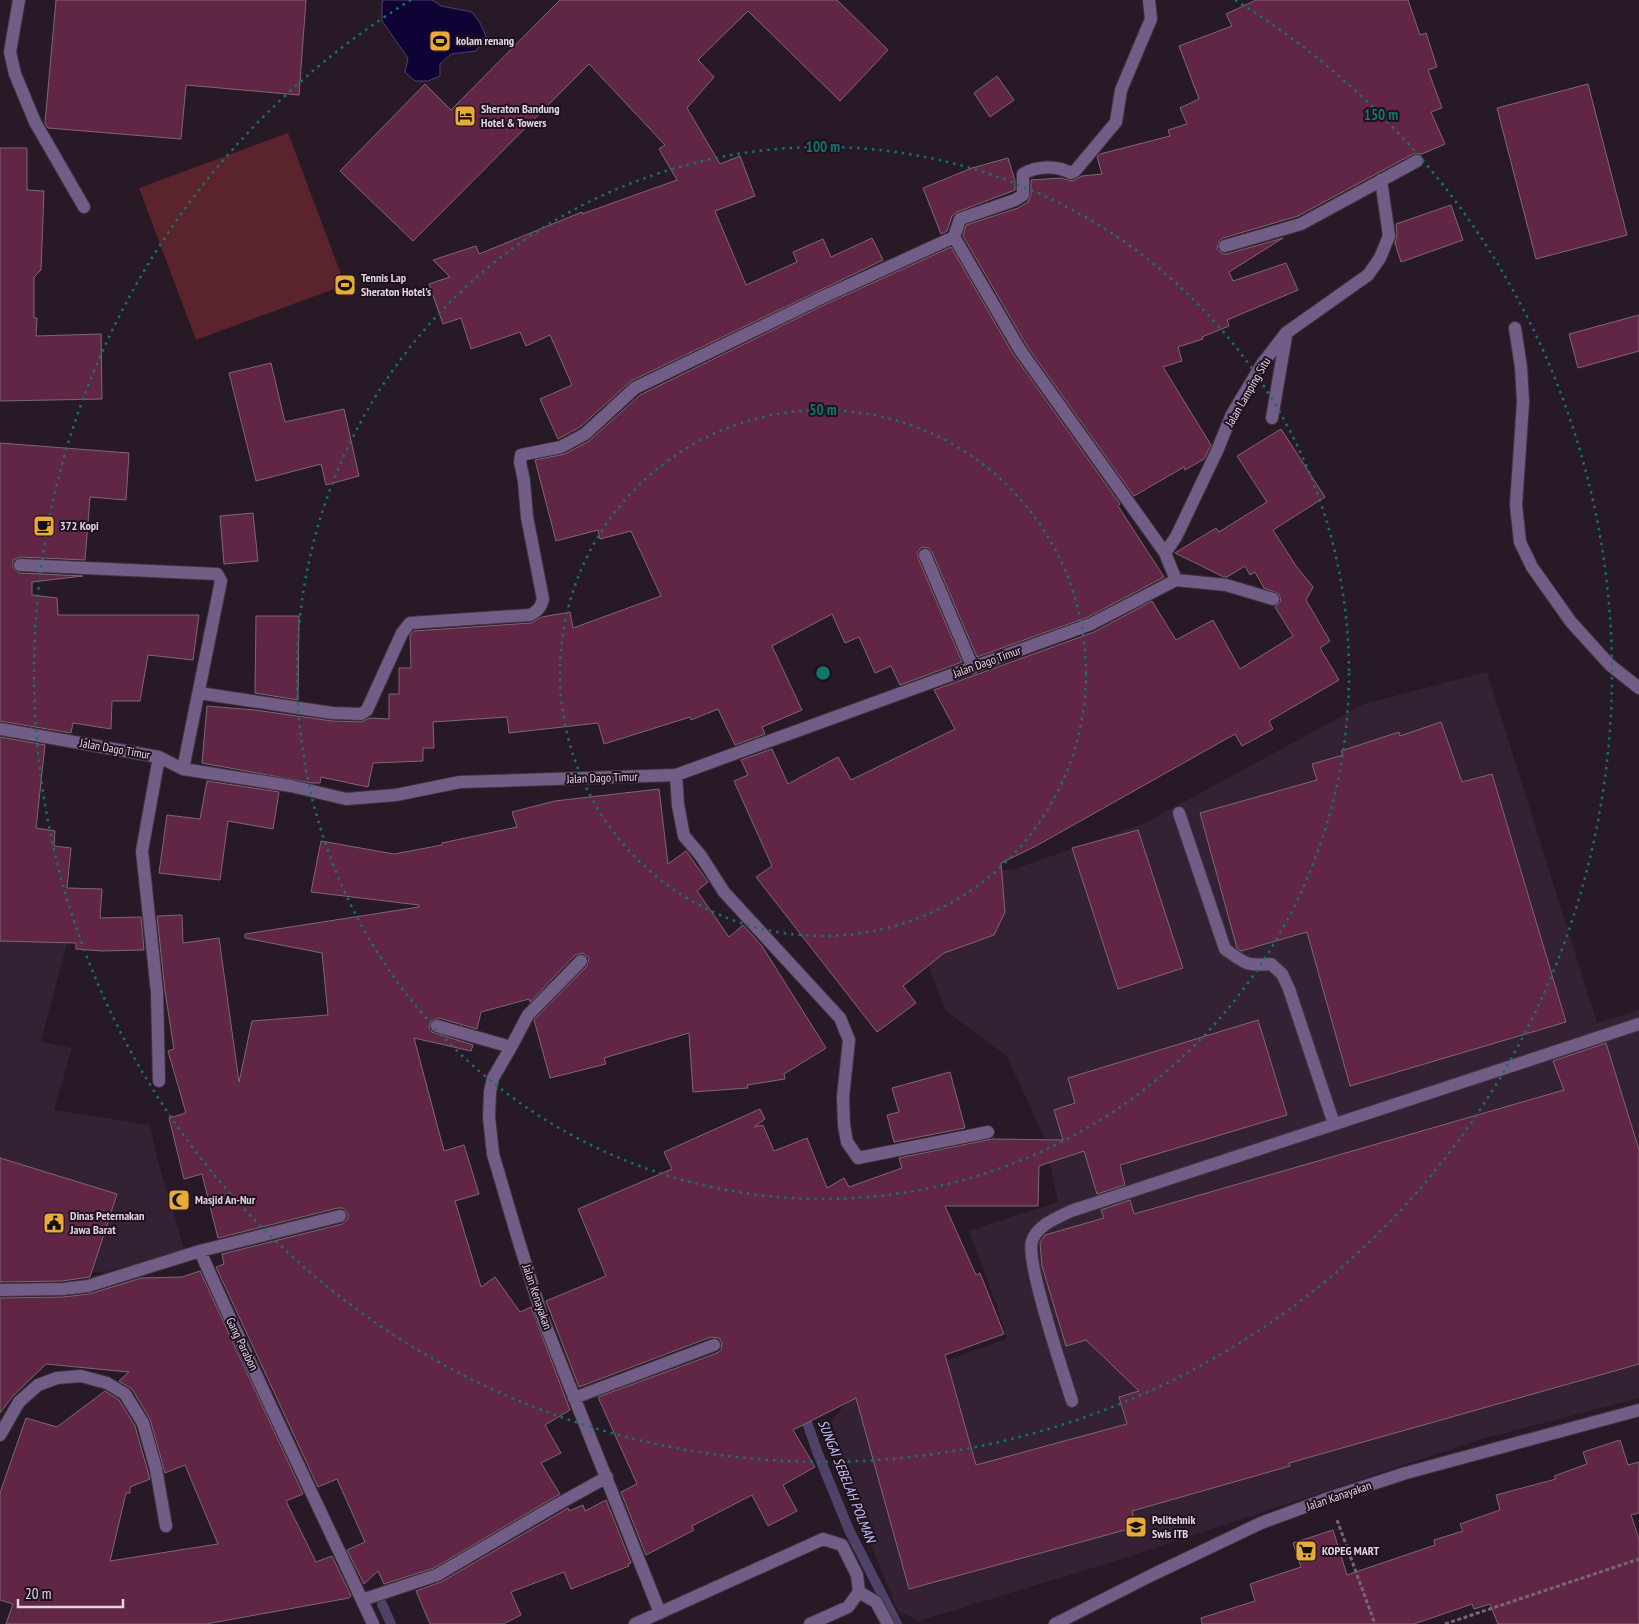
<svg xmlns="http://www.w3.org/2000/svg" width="1639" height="1624" font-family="'PT Sans Narrow',sans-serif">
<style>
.built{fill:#342133}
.green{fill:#5b242d}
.water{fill:#0f0235;stroke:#4e4268}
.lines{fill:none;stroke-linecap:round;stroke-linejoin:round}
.stream{stroke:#4e4268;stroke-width:10}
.building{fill:#612645;stroke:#7f6771}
.minor-casing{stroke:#423341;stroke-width:14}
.path{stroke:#756774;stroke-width:3;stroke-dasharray:4 2.5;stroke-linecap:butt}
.minor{stroke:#725d87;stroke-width:12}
.ring{fill:none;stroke:#0f766e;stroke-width:2.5;stroke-dasharray:2.5 5}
.labels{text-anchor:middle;stroke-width:4;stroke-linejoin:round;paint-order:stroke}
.poi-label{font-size:12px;font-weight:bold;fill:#e1d6e0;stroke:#1e101d;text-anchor:start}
.street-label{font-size:12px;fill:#e1d6e0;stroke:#1e101d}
.water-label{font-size:14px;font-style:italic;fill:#c1c1f6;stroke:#1e101d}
.centre{fill:#0f766e;stroke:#1e101d;stroke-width:2.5}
.ring-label{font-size:15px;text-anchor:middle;font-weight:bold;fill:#0f766e;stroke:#1e101d;stroke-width:4;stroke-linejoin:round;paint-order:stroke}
</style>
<rect width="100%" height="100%" fill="#281927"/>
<!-- built -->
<path class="built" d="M1487 672 1597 1023 1639 1010V1398L1482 1439 1122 1559 919 1621 898 1611 862 1524 831 1421 855 1393 873 1382 947 1360 1007 1339 996 1304 969 1231 1058 1202 1044 1136 1006 1055 945 1010 906 905 998 870H1012L1145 823 1366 703Z
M0 901 71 929 41 1041 72 1048 54 1110 150 1125 157 1158 185 1252 105 1272 7 1269 0 1270Z"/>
<!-- green -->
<path class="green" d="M288 133 345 285 196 340 139 188Z"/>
<!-- water -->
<path class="water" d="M383 0H432L441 6 472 12 480 23 486 36 476 51 451 54 440 64V76L428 81H415L405 72 408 58 382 21V5Z"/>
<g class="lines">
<!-- stream -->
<path class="stream" d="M803 1411 818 1454 849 1530 897 1624
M382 1604 391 1624"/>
</g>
<!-- building -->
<path class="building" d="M56 0H306L299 95 186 85 181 139 48 128 45 123Z
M560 0H837L888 50 840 101 748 11 698 60 714 77 687 108 720 164 740 156 755 196 715 211 746 285 797 262 793 252 823 239 831 257 872 238 883 260 631 381 580 427 558 439 540 399 572 385 550 335 526 346 520 332 471 349 461 318 443 324 429 284 450 277 433 260 476 246 479 254 582 212V214L677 180 659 149 665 145 589 64 413 241 340 171 425 84 451 110Z
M1256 0H1408L1420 35 1426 33 1437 67 1428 70 1442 108 1431 112 1445 144 1422 154H1413L1298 216 1223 238 1219 241 1217 249 1223 254H1227L1283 238 1229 272 1233 281 1286 263 1298 290 1227 320 1229 326 1202 337 1203 339 1178 347 1182 361 1163 367 1211 445 1204 459 1185 470 1184 467 1134 496 1027 346 963 236 966 225 1018 208 1028 202 1031 195V180L1061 178 1072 181 1082 176 1102 174 1097 157 1100 154 1170 136 1168 130 1187 124 1180 108 1199 99 1179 46 1232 26 1226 14Z
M997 76 1014 100 990 117 974 93Z
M1588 84 1627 235 1536 259 1497 108Z
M0 148H27V190L44 191 41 270 34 277V318H37L36 336 101 334 102 399 0 401Z
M1008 158 1015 181V190L957 212 952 216 947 231 941 234 923 188 972 168Z
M1451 205 1463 240 1401 262 1395 243 1397 235 1396 224Z
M951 247 1013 354 1120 504 1118 506 1164 577 1162 578 1088 617 977 657 932 552 929 548 922 547 918 551V558L962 662 900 685 891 666 875 673 859 637 845 643 832 614 772 646 802 710 762 727 765 734 735 745 718 709 691 720 690 717 604 744 598 723 509 733 507 717 433 722 434 748H423V761L373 763 368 787 321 777 320 783H312L202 763 207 706 255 710 332 721 361 722 370 718 389 719V694H399V668H411L410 635 414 631 531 623 542 617 570 612 573 628 661 596 631 531 600 539 598 530 556 541 535 460 565 454 589 441 640 395 824 305Z
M1639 315V351L1578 368 1569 334Z
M271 363 285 422 344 409 359 476 326 485 321 464 256 481 229 373Z
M1281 429 1325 497 1273 530 1296 566 1313 587 1306 600 1330 641 1320 648 1339 680 1269 721 1273 729 1242 746 1235 734 1036 846 1001 863 1005 912 994 935 944 953 903 986 916 1003 877 1032 756 877 772 866 734 781 748 775 741 760 772 749 788 784 838 757 851 780 955 729 934 690 1094 632 1152 601 1176 640 1213 620 1240 669 1293 636 1275 607 1281 601 1279 594 1264 588 1255 572 1250 575 1245 566 1227 577H1224L1175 553 1216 528 1219 532 1267 502 1237 456Z
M0 443 129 453 126 500 90 497 85 560 20 557 13 560V568L19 573 83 576 32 582V595L57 598 58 615H199L193 660 148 655 140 701H112L111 729 73 723 71 733 0 721Z
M253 513 258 561 224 564 220 516Z
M256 616H299L298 700 255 693Z
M1441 722 1462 782 1492 774 1566 1022 1350 1086 1307 932 1241 951 1237 948 1200 813 1317 780 1312 764 1343 755 1341 751 1399 732 1400 736Z
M0 737 45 745 36 828 55 831 54 846 71 848 67 888 102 889 100 918 141 917 144 950 102 951 76 949V943L0 941Z
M207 781 279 792 273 829 228 821 220 880 159 873 167 815 200 819Z
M659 789 668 864 686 851 708 882 697 891 729 937 743 925 762 946 826 1048 784 1074 785 1079 747 1085 748 1088 693 1092 689 1033 604 1058 606 1064 550 1078 534 1020 587 966 589 958 583 953 575 955 530 1002 529 999 481 1012 477 1029 439 1018 431 1021 429 1028 432 1032 473 1045 471 1051 414 1038 444 1151 464 1145 479 1194 455 1201 481 1287 495 1277 520 1312 531 1307 570 1410 545 1425 561 1453 541 1463 560 1494 434 1568 384 1584 378 1571 364 1584 347 1550 365 1542 337 1479 318 1487 216 1267 224 1264 222 1254 342 1224 348 1219V1214L343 1208H338L218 1238 202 1174 184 1179 169 1118 186 1113 168 1051 174 1049 165 991 157 916 182 915 183 943 219 938 239 1082 252 1021 328 1015 322 953 245 938V934L419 907V905L311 892 321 841 394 854 442 845V843L517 827 512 812 555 801Z
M1138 830 1183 968 1118 989 1072 848Z
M1258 1020 1287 1115 1120 1165 1125 1185 1097 1194 1084 1151 1039 1166 1038 1206H945L976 1275 980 1273 1004 1334 945 1355 976 1465 1127 1424 1119 1397 1139 1391 1086 1340 1066 1346 1042 1266 1040 1243 1045 1235 1104 1218 1101 1210 1130 1200 1134 1214 1564 1090 1553 1061 1606 1043 1639 1150V1364L1289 1463 1290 1466 1132 1511 1136 1527 909 1589 856 1398 793 1430 815 1467 783 1485 797 1511 768 1526 752 1495 692 1526 694 1530 646 1555 621 1492 637 1484 598 1397 717 1353 721 1350 722 1343 719 1338 711 1337 579 1387 546 1301 606 1276 578 1209 672 1169 664 1152 760 1109 765 1119 754 1127 763 1125 774 1151 807 1138 827 1188 844 1178 849 1187 902 1168 899 1158 992 1139 1063 1140 1054 1110 1075 1103 1068 1078Z
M950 1072 965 1128 894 1142 887 1115 899 1112 892 1088Z
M0 1158 117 1194 90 1277 62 1281 0 1282Z
M200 1271 303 1494 286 1501 316 1562 332 1556 351 1596 349 1598 206 1624H6L13 1604 0 1600V1493L26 1418 57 1427 105 1391 119 1400 135 1426 150 1479 130 1487V1493H126L110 1561 218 1544 185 1465 165 1473 150 1419 132 1389 119 1381 129 1372 46 1364 13 1396 0 1413V1298L63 1297 89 1294 141 1278 182 1277Z
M1620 1440 1628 1465 1639 1462V1513L1631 1515 1639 1539V1624H1498L1490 1604 1474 1609 1472 1604 1414 1624H1202L1201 1618 1255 1601 1250 1584 1301 1567 1293 1543 1333 1530 1347 1575 1435 1545 1434 1540 1463 1531 1460 1524 1500 1510 1496 1495 1556 1479 1554 1476 1587 1464 1583 1452Z
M606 1500 631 1563 628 1564 629 1566 571 1589 564 1572 511 1592 521 1615 503 1624H430L416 1591 441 1582 568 1508 569 1511 583 1505 585 1511Z"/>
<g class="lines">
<!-- minor casing -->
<g class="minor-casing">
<path id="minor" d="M19 0 10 52 15 74 35 122 84 207
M1149 0 1151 19 1121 90 1116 122 1075 171 1071 173C1057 165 1036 166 1023 174V195L1015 200 960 219 954 237 1020 350 1165 553 1176 580
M1225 246 1301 224 1417 161
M1515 328 1521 367 1523 402 1516 505 1520 542 1532 567 1571 622 1610 665 1639 688
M1272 418 1286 336
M1165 553 1176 537 1217 451 1232 414 1262 364 1286 333 1368 275 1380 258 1389 236 1381 180
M925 555 973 668
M20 565 217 574 221 581 183 769
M1176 580 1226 585 1273 599
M199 693 332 713 361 714 367 710 402 633 410 623 530 615C538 611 541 607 543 599L527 517 524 481 520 462 521 455 561 447 585 434 635 388 821 298 954 237
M0 729 159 757 183 769 291 786 346 799 396 795 460 782 676 775 1091 624 1176 580
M676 775 678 805 684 836 701 856 724 892 840 1018 849 1040 843 1097 844 1125 847 1142 858 1158 988 1132
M1179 813 1225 949C1245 964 1247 966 1271 964L1282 974 1289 989 1334 1124
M437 1026 511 1047 493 1078 490 1092 489 1117 493 1154 518 1239 543 1319 660 1613
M511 1047 528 1015 581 961
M159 1081 157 992 142 851 159 757
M200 1251C255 1377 316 1500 373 1624
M0 1290 63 1289 88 1286 200 1251 340 1216
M574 1398 714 1345
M1072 1401C1064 1375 1025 1260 1032 1241 1037 1225 1057 1218 1071 1211L1639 1024
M0 1435 19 1402 38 1385 57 1378 81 1376 107 1383 125 1394 143 1423 156 1469 166 1526
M859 1592 876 1602 888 1624
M362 1600 437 1575 553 1507 607 1477
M635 1624 823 1539 842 1545 857 1575 859 1592 848 1607 810 1624
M1055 1624 1152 1575 1261 1523 1329 1498 1406 1473 1639 1410"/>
</g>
<!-- path -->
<path class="path" d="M1337 1520 1375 1624
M1445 1624 1639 1559"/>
<!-- minor -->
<use href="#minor" class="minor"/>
</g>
<!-- distance rings -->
<g class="ring">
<circle cx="823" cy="673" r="263"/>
<circle cx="823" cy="673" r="526"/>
<path d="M1235 0A789 789 0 1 1 411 0"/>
</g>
<!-- icons -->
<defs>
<g id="stadium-square" transform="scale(1.125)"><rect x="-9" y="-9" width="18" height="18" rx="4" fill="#e9ab38" stroke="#1e101d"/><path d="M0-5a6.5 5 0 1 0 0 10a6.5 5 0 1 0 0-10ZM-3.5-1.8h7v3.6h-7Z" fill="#111"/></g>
<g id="hotel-square" transform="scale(1.125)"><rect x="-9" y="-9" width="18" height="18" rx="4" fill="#e9ab38" stroke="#1e101d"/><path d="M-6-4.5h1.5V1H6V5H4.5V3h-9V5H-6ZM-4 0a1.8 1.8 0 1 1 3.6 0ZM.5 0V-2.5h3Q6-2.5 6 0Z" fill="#111"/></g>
<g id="cafe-square" transform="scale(1.125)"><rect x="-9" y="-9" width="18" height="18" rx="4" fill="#e9ab38" stroke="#1e101d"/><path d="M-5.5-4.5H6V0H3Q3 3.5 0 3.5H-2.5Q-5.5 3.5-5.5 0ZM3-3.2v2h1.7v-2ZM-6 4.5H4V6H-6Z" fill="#111"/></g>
<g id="mosque-square" transform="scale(1.125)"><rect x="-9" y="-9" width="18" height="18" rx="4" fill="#e9ab38" stroke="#1e101d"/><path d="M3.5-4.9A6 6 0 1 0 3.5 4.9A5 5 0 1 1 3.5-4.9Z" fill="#111"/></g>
<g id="civic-square" transform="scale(1.125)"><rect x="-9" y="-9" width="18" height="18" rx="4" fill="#e9ab38" stroke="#1e101d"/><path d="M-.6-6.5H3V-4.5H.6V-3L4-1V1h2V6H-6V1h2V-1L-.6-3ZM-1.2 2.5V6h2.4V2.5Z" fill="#111"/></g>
<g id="university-square" transform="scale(1.125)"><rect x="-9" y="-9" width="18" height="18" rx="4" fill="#e9ab38" stroke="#1e101d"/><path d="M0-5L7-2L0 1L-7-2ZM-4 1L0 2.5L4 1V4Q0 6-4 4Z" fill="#111"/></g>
<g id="supermarket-square" transform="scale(1.125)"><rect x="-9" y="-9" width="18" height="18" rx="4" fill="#e9ab38" stroke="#1e101d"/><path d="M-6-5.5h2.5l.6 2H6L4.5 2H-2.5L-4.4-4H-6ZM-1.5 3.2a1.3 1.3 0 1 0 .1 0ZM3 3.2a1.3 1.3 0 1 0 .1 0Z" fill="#111"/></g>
</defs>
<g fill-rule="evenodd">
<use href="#stadium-square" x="440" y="41"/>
<use href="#hotel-square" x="465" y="116"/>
<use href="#stadium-square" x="345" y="285"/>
<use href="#cafe-square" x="44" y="526"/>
<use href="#mosque-square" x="179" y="1200"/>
<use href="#civic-square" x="54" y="1223"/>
<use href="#university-square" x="1136" y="1527"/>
<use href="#supermarket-square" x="1306" y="1551"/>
</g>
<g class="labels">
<!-- poi labels -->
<g class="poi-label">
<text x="456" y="45">kolam renang</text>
<text x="481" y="113">Sheraton Bandung<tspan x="481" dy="14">Hotel &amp; Towers</tspan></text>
<text x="361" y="282">Tennis Lap<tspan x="361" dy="14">Sheraton Hotel's</tspan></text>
<text x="60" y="530">372 Kopi</text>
<text x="195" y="1204">Masjid An-Nur</text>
<text x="70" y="1220">Dinas Peternakan<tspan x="70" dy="14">Jawa Barat</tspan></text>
<text x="1152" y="1524">Politehnik<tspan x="1152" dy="14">Swis ITB</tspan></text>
<text x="1322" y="1555">KOPEG MART</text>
</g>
<!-- street labels -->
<g class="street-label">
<text transform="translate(1248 392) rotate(-60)" y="4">Jalan Lamping Situ</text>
<text transform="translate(987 662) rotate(-20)" y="4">Jalan Dago Timur</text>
<text transform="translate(115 749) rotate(10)" y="4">Jalan Dago Timur</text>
<text transform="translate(602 778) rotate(-2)" y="4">Jalan Dago Timur</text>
<text transform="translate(537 1297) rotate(71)" y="4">Jalan Kenayakan</text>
<text transform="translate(242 1344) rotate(64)" y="4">Gang Parabon</text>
<text transform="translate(1339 1496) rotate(-19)" y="4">Jalan Kanayakan</text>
</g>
<!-- water labels -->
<g class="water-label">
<text transform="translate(847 1481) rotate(68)" y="5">SUNGAI SEBELAH POLMAN</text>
</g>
</g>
<circle cx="823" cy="673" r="8" class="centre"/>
<g class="ring-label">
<text x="1381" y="120">150 m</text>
<text x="823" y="152">100 m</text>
<text x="823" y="415">50 m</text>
</g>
<!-- scale -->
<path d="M18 1599v8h105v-8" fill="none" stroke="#e1d6e0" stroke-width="2.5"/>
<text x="25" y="1599" font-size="15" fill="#e1d6e0" stroke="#1e101d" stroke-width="4" paint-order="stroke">20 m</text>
</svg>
